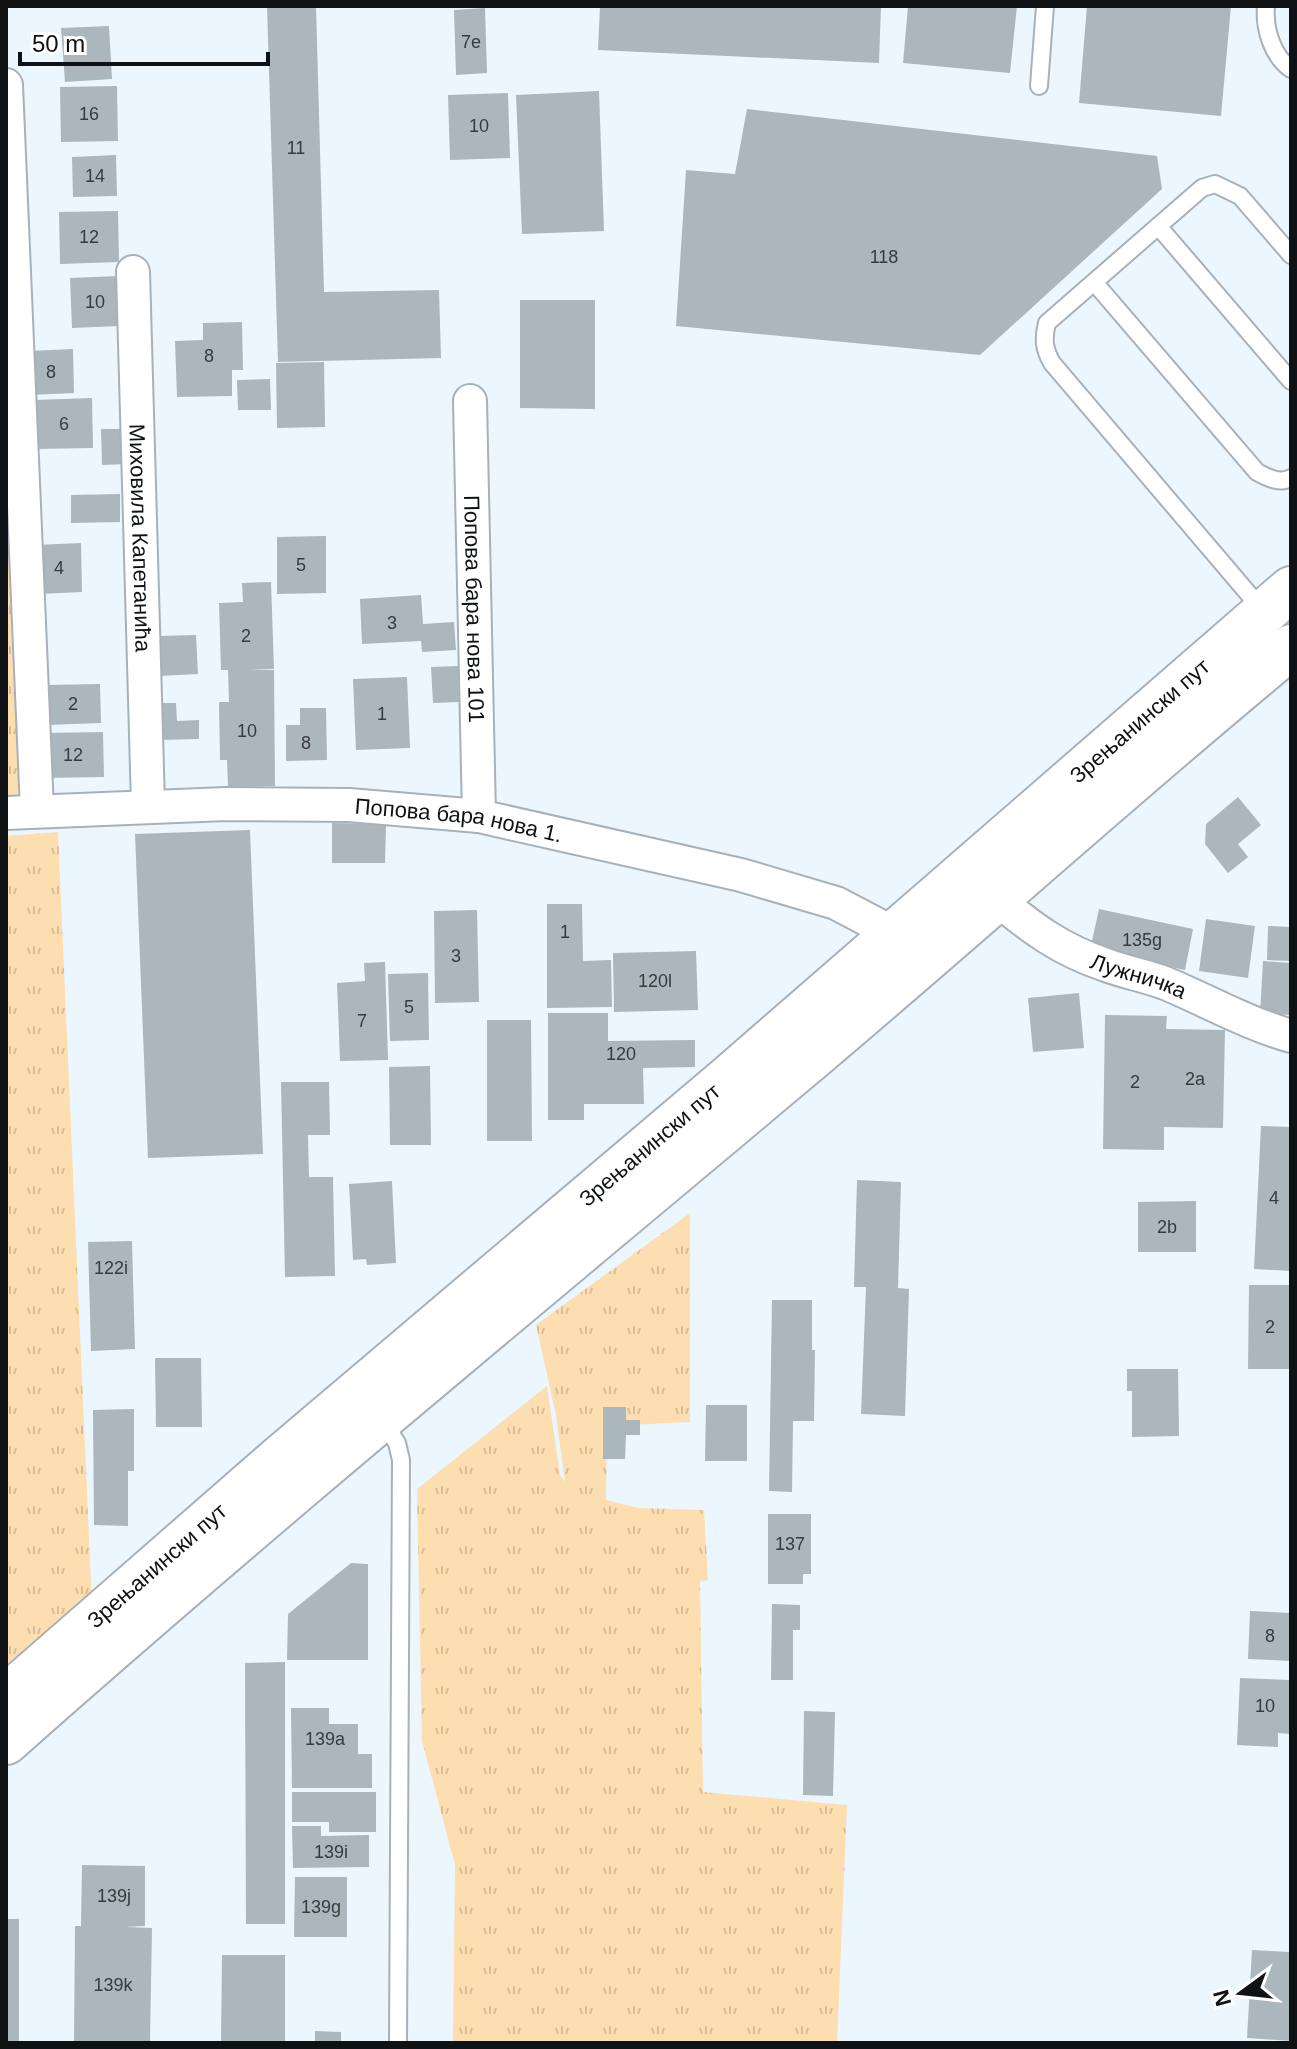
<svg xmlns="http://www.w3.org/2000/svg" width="1297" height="2049" font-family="Arial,sans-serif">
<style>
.grass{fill:url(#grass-tufts)}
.building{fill:#acb6bd}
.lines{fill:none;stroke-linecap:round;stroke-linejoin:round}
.lane-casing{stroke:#a8b1b9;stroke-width:20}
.street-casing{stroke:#a8b1b9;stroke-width:36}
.secondary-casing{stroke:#a8b1b9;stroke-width:48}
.lane{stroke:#fff;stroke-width:16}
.street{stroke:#fff;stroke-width:32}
.secondary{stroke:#fff;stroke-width:44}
.labels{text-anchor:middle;stroke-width:6;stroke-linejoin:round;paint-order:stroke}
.number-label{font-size:18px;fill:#363b3e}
.street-label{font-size:22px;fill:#0f1214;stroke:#fff}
</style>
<defs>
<pattern id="grass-tufts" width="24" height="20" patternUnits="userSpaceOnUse" patternTransform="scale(2)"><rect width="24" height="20" fill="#fddeb0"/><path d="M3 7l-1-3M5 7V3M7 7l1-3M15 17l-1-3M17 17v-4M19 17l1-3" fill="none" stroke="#d8bd96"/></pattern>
</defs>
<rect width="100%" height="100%" fill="#ecf6fe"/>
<!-- grass -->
<path class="grass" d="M6 353 25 799 6 801Z
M58 832 92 1606 6 1664V836Z
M690 1213V1422L607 1426 606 1500 638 1508 704 1510 708 1580 700 1582 703 1792 847 1805 837 2043H453L455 1865 422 1741 417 1489 547 1386 560 1475 565 1482 556 1415 536 1325Z"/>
<!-- building -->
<path class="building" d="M267 6H316L324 292 439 290 441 358 278 362Z
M600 6H881L879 63 598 50Z
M908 6H1017L1010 73 903 63Z
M1087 6H1231L1221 116 1079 103Z
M485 8 487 73 456 75 454 10Z
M109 26 112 79 65 82 61 28Z
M117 86 118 141 61 142 60 87Z
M599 91 604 231 522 234 516 95Z
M508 93 510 158 450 160 448 95Z
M747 109 1157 156 1162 189 980 355 676 326 686 170 735 174Z
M116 155 117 196 73 197 72 157Z
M118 211 119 262 60 264 59 212Z
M118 276 120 326 72 328 70 278Z
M520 300H595V409L520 408Z
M242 322 243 370H232V396L177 397 175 341 203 340V323Z
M73 349 74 393 30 395 29 351Z
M324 362 325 427 277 428 276 363Z
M270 379 271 410H238L237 380Z
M92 398 93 448 35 449 34 400Z
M101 429H127L128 464 102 465Z
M120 494V522L71 523V495Z
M326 536V593L277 594V537Z
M81 543 82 592 39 594 36 545Z
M271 582 274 669H251L274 670 275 786 228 787 227 760H220L219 702H229L228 670H221L219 603 243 602 242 583Z
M421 595 423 624 454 622 456 650 422 652 421 641 362 644 360 599Z
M196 635 198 674 159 676 157 636Z
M458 666 459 702 433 703 431 667Z
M407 677 410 748 356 750 353 679Z
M100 684 101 723 46 725 45 685Z
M157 703H176L177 721 199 720V739L159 740Z
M300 708H326L327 760 286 761V725H300Z
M103 732 104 777 43 778 42 733Z
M1238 797 1261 825 1238 844 1248 857 1228 873 1205 844 1206 824Z
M332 823 386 824 385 863H332Z
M250 830 263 1154 148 1158 135 834Z
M547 904H582L583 961 611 960 612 1007 547 1008Z
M1099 909 1193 929 1185 970 1090 950Z
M477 910 479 1002 435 1003 434 911Z
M1206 919 1255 926 1248 978 1199 971Z
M1268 926 1291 927V961L1267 960Z
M696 951 698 1010 614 1012 613 953Z
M1263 961 1291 963V1015L1260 1014Z
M385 962 388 1060 340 1061 337 983 365 981 364 963Z
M428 973 429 1040 390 1041 388 974Z
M1079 993 1084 1048 1033 1052 1028 998Z
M548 1013H608V1041L695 1040V1067L643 1068 644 1104H584V1120H548Z
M1105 1015 1167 1016 1166 1029 1225 1030 1223 1128 1164 1127V1150L1103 1149Z
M487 1020H531L532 1141H487Z
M430 1066 431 1145H390L389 1067Z
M281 1082H329L330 1135H308L309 1177H333L335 1276 285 1277Z
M1261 1126 1291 1127V1271L1254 1269Z
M857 1180 901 1182 898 1288 909 1289 905 1416 861 1414 866 1287H854Z
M392 1181 396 1263 367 1265 366 1259 353 1260 349 1184Z
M1196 1201V1252H1138V1202Z
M132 1241 135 1349 91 1351 88 1242Z
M1249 1285H1291V1369H1248Z
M772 1300H812V1350H815L814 1421H793L792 1492 769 1491Z
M155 1358H201L202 1427H156Z
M1127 1369H1178L1179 1436 1132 1437V1391H1127Z
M706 1405H747V1461H705Z
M603 1407H626V1420H640V1435H626L625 1459H603Z
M134 1409V1471H128V1526L94 1525 93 1410Z
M768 1514H811V1574H803V1584H768Z
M351 1563 368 1564V1660H287L288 1614Z
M772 1604 800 1605V1630H793V1680H771Z
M1250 1611 1291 1613V1661L1248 1659Z
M285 1662V1924H246L245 1663Z
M1240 1678 1291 1680V1734L1278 1733V1747L1237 1745Z
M291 1708H329V1724H358V1754H372V1788H292Z
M804 1711 835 1712 833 1796 803 1795Z
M292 1792H376V1832H329V1822H292Z
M292 1826H321V1836L369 1835V1867L293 1868Z
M82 1865 145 1866V1926L126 1927 152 1928 150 2043H74L75 1926H81Z
M295 1877H347V1937H294Z
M6 1919H19V2043H6Z
M1252 1950 1291 1952V2041L1247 2038Z
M222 1955H285V2043H221Z
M315 2031 341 2032V2043H315Z"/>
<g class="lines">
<!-- lane casing -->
<g class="lane-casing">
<path id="lane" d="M1266 6C1264 28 1272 56 1291 69
M1039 86 1045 6
M1158 226 1291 381
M1094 282 1257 472C1268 478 1280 484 1291 478
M1264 612 1052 363C1044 349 1043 339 1047 323L1202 188 1215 184 1240 196 1291 255
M383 1421 397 1443 401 1460 398 2043"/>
</g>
<!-- street casing -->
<g class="street-casing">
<g id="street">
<path d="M6 85 37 810"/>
<path id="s1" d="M133 272 148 805"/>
<path id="s2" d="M470 401 479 816"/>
<path id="s3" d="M6 813 226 804 349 805 479 816 741 875 836 903 895 934"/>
<path id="s4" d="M996 898C1031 928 1061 950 1106 965 1125 972 1146 976 1165 983 1208 1001 1246 1023 1291 1036"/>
</g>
</g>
<!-- secondary casing -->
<g class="secondary-casing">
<g id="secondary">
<path id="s5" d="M6 1697 282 1456 727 1079 1291 589"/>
<path d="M6 1742C264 1513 531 1294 795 1072 962 932 1123 785 1291 647"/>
</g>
</g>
<!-- lane -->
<use href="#lane" class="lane"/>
<!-- street -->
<use href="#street" class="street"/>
<!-- secondary -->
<use href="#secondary" class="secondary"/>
</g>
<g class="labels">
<!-- number labels -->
<g class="number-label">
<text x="471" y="48">7e</text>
<text x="89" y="120">16</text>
<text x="479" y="132">10</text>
<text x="296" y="154">11</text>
<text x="95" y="182">14</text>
<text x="89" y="243">12</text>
<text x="884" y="263">118</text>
<text x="95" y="308">10</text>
<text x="209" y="362">8</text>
<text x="51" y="378">8</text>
<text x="64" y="430">6</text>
<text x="301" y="571">5</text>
<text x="59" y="574">4</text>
<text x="392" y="629">3</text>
<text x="246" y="642">2</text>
<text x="73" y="710">2</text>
<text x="382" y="720">1</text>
<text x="247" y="737">10</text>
<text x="306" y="749">8</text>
<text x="73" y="761">12</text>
<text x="565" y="938">1</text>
<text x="1142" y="946">135g</text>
<text x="456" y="962">3</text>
<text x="655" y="987">120l</text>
<text x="409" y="1013">5</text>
<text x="362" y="1027">7</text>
<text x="621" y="1060">120</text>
<text x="1195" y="1085">2a</text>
<text x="1135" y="1088">2</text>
<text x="1274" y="1204">4</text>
<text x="1167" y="1233">2b</text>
<text x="111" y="1274">122i</text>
<text x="1270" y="1333">2</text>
<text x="790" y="1550">137</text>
<text x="1270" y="1642">8</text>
<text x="1265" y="1712">10</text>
<text x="325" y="1745">139a</text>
<text x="331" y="1858">139i</text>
<text x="114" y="1902">139j</text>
<text x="321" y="1913">139g</text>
<text x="113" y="1991">139k</text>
</g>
<!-- street labels -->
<g class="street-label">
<text dy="8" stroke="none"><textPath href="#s1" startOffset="266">Миховила Капетанића</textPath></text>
<text dy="8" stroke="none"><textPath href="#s2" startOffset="208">Попова бара нова 101</textPath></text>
<text dy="8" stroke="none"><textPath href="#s5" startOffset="1496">Зрењанински пут</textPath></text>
<text dy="8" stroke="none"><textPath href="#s3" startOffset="454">Попова бара нова 1.</textPath></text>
<text dy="8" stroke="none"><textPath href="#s4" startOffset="164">Лужничка</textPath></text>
<text dy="8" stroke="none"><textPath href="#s5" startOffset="848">Зрењанински пут</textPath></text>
<text dy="8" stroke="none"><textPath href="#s5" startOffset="200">Зрењанински пут</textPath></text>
</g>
</g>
<!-- border -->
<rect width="1297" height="2049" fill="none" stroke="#0f1214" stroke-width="16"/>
<!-- north arrow -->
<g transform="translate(1241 1993) rotate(255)" stroke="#ffffff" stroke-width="6" paint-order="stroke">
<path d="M0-6L14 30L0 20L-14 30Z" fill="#0f1214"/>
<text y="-12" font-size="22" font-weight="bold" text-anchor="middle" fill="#0f1214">N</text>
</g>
<!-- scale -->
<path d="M20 52v12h248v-12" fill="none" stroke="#0f1214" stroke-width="4"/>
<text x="32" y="52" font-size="24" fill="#0f1214" stroke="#ffffff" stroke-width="6" paint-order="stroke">50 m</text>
</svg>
